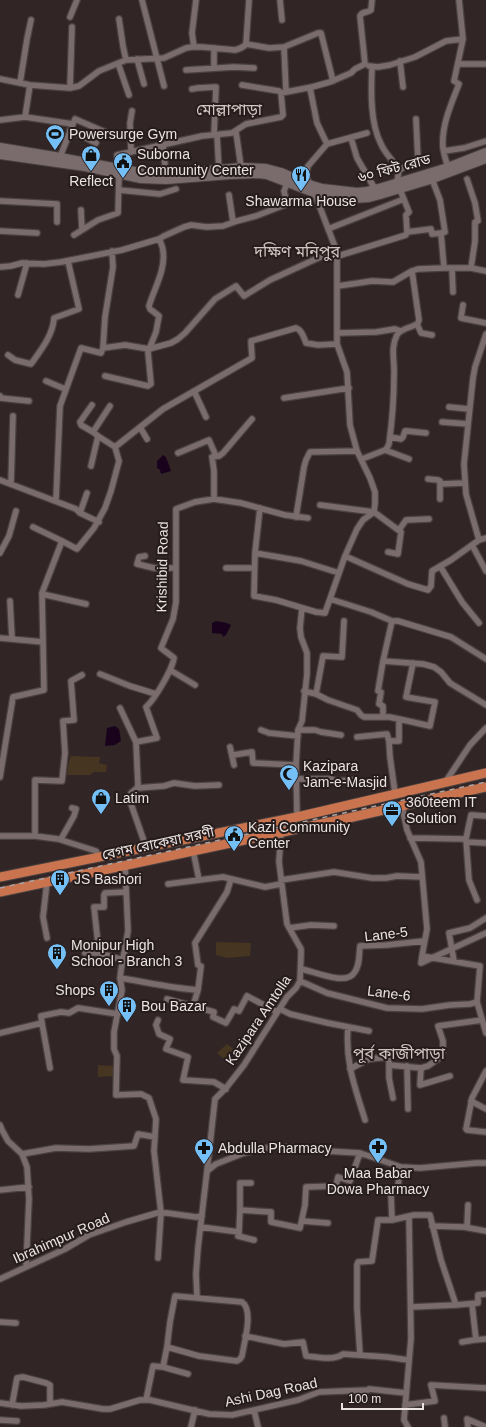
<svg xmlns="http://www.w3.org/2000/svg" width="486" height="1427" font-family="Helvetica,'Noto Sans Bengali',sans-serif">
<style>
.green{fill:#463520}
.water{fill:#19031c}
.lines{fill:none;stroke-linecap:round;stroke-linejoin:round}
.street-casing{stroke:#4b4141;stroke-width:8}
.secondary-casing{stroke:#4b4141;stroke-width:10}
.primary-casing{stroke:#4b4141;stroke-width:11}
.street{stroke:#7a6c6c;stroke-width:5.5}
.secondary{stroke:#7a6c6c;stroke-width:8}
.primary{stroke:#c9744e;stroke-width:9}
.rail{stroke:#aca2a2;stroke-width:1.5;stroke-dasharray:5 5;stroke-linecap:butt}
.labels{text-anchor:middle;stroke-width:4;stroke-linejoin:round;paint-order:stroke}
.poi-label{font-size:14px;fill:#ebe3e3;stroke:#271c1c;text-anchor:start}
.street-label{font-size:14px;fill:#ebe3e3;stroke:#271c1c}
.quarter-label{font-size:16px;fill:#d3c3c3;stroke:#271c1c}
</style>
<rect width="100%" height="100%" fill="#312525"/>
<!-- green -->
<path class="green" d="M71 756 100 757 99 763 107 765 106 772H94L90 775H67L69 761Z
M216 942 251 943 250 956 227 958 216 955Z
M227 1044 234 1049 224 1059 217 1053Z
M98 1065 115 1066V1076L98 1077Z"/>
<!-- water -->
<path class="water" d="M163 455 166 457 171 471 161 474 160 470 157 468V461Z
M216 621 227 623 231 625 226 635 223 637 222 634 212 633V623Z
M115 726 119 729 121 741 115 745 105 746 107 728Z"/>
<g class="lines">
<!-- street casing -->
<g class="street-casing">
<path id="street" d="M142 0 164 86
M280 0 282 20
M70 17 77 0
M119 19 123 46 126 60
M246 44 269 48 284 47 318 33H321L333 81
M194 47 192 33 196 0
M284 47 286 91
M214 48V68
M137 59 144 84
M400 61 403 87
M118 63 129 95
M458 64H486
M369 66 378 67 390 65 415 57 446 41 463 39
M186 70 234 67 254 68
M0 79 30 85 70 88 79 86 99 71 126 60 164 58 186 48 192 47H202L235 50C239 49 243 48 246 44L249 0
M20 83 27 39 31 20
M242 85 279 91 281 93
M70 88 72 27
M310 88 317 123 327 144
M192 89 198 88 216 87 214 135
M200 109 215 108
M25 117 73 124 60 157
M0 120 25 117 30 85
M73 124 75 119 105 132
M70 130 96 143
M236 132 241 167
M217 135 219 171
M351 138 357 158 375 189
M163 145 166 176
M444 151 464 148 486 141
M131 152 130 123 132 111
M118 167 117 155 202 136 232 133 246 124 281 117 283 115 281 93 312 87 330 82 351 73 355 69 365 64 360 16C362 11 368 13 371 10L372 0
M448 167C446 161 444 155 443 148 441 127 451 104 459 84L454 81 463 39 459 0
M399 170 418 160 416 119
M432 179 440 200 445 232 441 233 444 268
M467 179 475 203 478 221 475 222V241L471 268
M119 190 160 194 176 189
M229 195 233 222
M0 201 57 204V222
M81 210 82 230
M328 229 404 199
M0 231 37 233
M407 232 431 229 432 234 441 233
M74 235 98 220 118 213 119 175
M338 256 406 235 407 232 406 215 409 212 397 182 399 170C394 161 385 154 381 144 370 123 371 91 372 67
M0 267 11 266 22 263 44 264 61 262 122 250 159 239
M452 268 453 292
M338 286 372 281 393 282 412 271 418 269 444 268H471L486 271
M18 295 27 263
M463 305 461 318 486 323
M417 324 421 333 432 335
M338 333 376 332 395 329 401 331
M103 348 105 317 113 267 112 251
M8 355 15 360 31 364C41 350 53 335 54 318L79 309 68 261
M105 376 148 386 151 384 148 352 156 332 159 316 150 309 149 306C154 289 166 269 163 251 163 247 161 243 159 239L164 236 184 227 191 225 207 227 223 226 237 221 256 216 287 204 284 191 286 186 303 176 306 170
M46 381 65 389
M194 391 206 417
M0 396V398L29 401
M284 398 349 388
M92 405 80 422 81 425 93 432
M449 407 469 409
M442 422 468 424
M140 427 147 439
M390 437 401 439 403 437 405 431H407L426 433
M115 447 163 409 252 358 251 341 296 328C302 330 304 338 306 343L318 345 337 344
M385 450 409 459
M178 453 209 440 216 456
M362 459 385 450 387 448 389 444C392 422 394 398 394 375 395 362 390 348 397 335 401 328 412 328 418 323L419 320 412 271
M91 466 98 436 93 432 110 406
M428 479 438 480 440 481V499
M0 480 76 509 80 513 99 522
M11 484 13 416
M440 484 465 483
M214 499V471L212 457 219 456 223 453 252 419
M56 500 60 406 81 348 101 353 103 348 125 345 149 349 171 343 178 339 185 333 215 299 236 286 244 296 270 280 318 258 337 252
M320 505 374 512 401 532 398 554 388 552
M260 508 255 553 254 596 276 600 316 612 325 613 345 556 357 529 363 520 374 512 375 503V492L370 478 357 451 350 425 347 372 337 344V252L316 197 309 184 306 174 308 166 327 144 367 133
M80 513 87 493
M296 517 304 467 306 460 310 452 357 451
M33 527 62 541
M399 530 406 520 429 519
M479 540 466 494 464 464 473 378 475 367 486 334
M472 545 486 571
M0 553 9 536 16 511
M255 553 301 561 339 573
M145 556 139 557 137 564 154 568H175
M345 556 408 584 428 590 431 586 432 571 451 560 479 540 486 538
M440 566 462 602 479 623
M226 568H254
M42 594 86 604
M330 599 371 612 392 621H398L451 637 486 659
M10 601 12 639
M0 638 43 642
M383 661 423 664 434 667 441 672 450 683 486 705
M170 670 195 685
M100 674 130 686 156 694
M304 691 316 694 328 700 357 710 361 715 364 717H389L399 719
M316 694 323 656 342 657 344 621
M120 708 136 742
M383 717V706L379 704 381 692 378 691 383 661 392 621
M261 730 269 733 298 736
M298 730H315L321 732 341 735
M357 737 387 734 389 741
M230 747 234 765
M233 755 252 752 253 763 296 765
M0 777 13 697 44 690 42 593 62 541 77 549 94 528 105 508 111 491 119 461 115 447 98 436
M297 779H331L336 781 356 780
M446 781 470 745 486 728
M137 788 164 786 174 783 195 786 219 785
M395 793 390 757 389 741H399V719L430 726 435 702 406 697 413 663
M402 806 407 830 421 862 427 929 422 956 480 966 477 1002 486 1033
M297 817 296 765 298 730 302 721 307 674V653L301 637 300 628 302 608
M0 836H35L58 839 96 851 99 857
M35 836V780L62 781 65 753 63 721 74 720 71 681 82 675
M410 838 466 839
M61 839 74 816 76 809 72 808
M466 842 486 843
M146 847 131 804V793L137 788 138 785 136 742 157 738 146 707C155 699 172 670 174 658L161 648 173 619 176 602V509L195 502 214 499 241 503 285 515 308 518
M125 864 128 931 121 970 120 978 122 990 114 1032V1049L117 1056 116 1095 141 1094 149 1098 156 1119 154 1151 161 1213 158 1258
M231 879 227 892 195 943 198 965 201 966 198 990 193 1006 214 1012 213 1017 226 1023 234 1009 239 1011 247 996 277 1012
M199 880 223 877 265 887 281 884
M281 880 334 872 372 878H386L397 876 422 877
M168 884 199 880 193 850
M477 900 469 880 466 839 471 815 486 816
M289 928 311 925 334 926
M47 938 43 917 47 882
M85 953H99L123 960
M99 953 94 907H104V895L105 893 126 892
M422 956 421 963 486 933
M454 961 449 933 470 928 486 918
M301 969C313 971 346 986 354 973 360 966 359 954 360 946L387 945 424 941
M120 978C146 982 171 988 198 990
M300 981 327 993 387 1008 422 1009 450 1005 470 1004 477 1002
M167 999 193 1006
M280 1009 290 1014 328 1023 369 1031
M158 1020 156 1025 159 1034 170 1039 166 1049 188 1057 183 1080 214 1082 226 1089
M42 1023 50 1068
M348 1027C345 1063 355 1087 365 1120
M0 1033 42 1023 41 1016 61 1012 69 1013 78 1008 118 1014
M389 1065 421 1068 428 1066 438 1059 437 1052 443 1051V1041L438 1026 482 1020
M407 1066 408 1109
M421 1068 420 1085 450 1076
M350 1069 369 1059 389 1057V1078L393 1098
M486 1071 472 1098 466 1129 467 1130 486 1132
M471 1101 486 1109
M0 1125 2 1130 8 1141 22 1154 27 1167 29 1199 26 1267
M22 1154 56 1148 89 1149 134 1146 138 1134 155 1137
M207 1171 215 1099 226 1088 244 1065 287 997 296 988 300 981 301 955V949L287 924 279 862 281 832
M0 1190 29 1187
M240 1210 271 1212V1222L300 1228 305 1205 306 1187 336 1186 338 1177 350 1181 360 1153
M392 1220 391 1194 397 1191 401 1167
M302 1221 328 1223
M432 1226 464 1227 486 1231
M201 1227 239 1232 240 1210V1183H251
M467 1227 468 1205
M239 1232 238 1236 254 1240
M0 1279 65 1249 89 1235 126 1222 157 1213H167L196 1217 202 1216
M175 1296 242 1302C254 1310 244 1343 242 1356L240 1359 237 1361 199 1356 167 1347 170 1322Z
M197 1297 196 1274 198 1248 207 1171 216 1164 244 1153 271 1147H294L326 1151 360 1153 401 1167 420 1168 476 1163H486
M472 1304 476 1340
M456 1305 478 1303V1295L486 1294
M0 1322 16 1323
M245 1336 284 1344 303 1342 306 1356C317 1357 334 1361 343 1354L387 1357 408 1360
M462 1342 474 1340 486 1339
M360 1355 357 1308V1265L358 1262 372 1261 378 1220H392L414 1215H430L441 1260 456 1305 411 1307
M163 1367 188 1374
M146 1400 153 1366 163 1367 167 1347
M0 1403 21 1406 44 1405 62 1402 103 1409H110L140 1400H150L209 1414 232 1415 298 1400 319 1392 368 1390 369 1389 406 1393
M12 1405 17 1378 23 1377 46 1383 50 1385V1404
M405 1405 435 1401 431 1385 486 1388
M254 1410 258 1427
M444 1418 445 1427
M0 1420 17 1421
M191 1427 195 1410
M408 1427 404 1420 411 1338 409 1217
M468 1427 467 1419 486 1427"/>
</g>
<!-- secondary casing -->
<g class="secondary-casing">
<path id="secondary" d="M0 147 60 157 150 174H166L241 167 266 168 281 172 309 184 322 188 357 192 367 191 379 188 448 167 486 152
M0 155 85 167 141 179 166 180 230 175 258 174 267 175 314 193 352 199 369 198 380 195 430 180 486 159"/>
</g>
<!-- primary casing -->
<g class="primary-casing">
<path id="primary" d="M0 877 297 817 486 773
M0 892 344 819 486 787"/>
</g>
<!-- street -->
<use href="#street" class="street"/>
<!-- secondary -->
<use href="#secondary" class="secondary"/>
<!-- primary -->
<use href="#primary" class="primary"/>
<!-- rail -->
<path class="rail" d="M0 888 486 782"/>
</g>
<!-- icons -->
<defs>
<g id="stadium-pin" transform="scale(1)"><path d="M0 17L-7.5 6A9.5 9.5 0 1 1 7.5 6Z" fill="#74c0f6" stroke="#271c1c"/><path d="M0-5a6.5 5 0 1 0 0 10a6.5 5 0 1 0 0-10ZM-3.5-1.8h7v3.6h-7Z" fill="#111"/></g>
<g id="shop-pin" transform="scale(1)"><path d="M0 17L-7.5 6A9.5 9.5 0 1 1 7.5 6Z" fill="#74c0f6" stroke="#271c1c"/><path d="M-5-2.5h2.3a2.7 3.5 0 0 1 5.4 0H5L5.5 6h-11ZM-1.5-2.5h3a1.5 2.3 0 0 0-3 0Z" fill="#111"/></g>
<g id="civic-pin" transform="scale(1)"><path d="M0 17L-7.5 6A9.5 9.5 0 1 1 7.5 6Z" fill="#74c0f6" stroke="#271c1c"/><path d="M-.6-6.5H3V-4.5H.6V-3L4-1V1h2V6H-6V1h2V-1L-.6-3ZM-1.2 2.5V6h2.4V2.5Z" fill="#111"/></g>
<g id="restaurant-pin" transform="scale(1)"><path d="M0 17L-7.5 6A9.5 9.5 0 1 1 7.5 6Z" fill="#74c0f6" stroke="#271c1c"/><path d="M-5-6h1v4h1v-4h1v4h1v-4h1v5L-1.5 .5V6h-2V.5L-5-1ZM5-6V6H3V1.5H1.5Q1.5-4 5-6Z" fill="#111"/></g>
<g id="mosque-pin" transform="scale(1)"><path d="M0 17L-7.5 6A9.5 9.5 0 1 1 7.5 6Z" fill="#74c0f6" stroke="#271c1c"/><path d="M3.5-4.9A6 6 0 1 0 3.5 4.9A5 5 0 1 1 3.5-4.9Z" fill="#111"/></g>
<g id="office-pin" transform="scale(1)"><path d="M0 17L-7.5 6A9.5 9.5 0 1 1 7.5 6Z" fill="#74c0f6" stroke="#271c1c"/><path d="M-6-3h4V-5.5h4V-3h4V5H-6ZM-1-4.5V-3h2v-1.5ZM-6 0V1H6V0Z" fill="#111"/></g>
<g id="building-pin" transform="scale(1)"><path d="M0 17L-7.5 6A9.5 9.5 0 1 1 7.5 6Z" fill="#74c0f6" stroke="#271c1c"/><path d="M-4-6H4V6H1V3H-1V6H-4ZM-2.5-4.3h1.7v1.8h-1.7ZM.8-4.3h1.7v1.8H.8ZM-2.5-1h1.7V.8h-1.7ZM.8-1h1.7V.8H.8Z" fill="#111"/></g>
<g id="pharmacy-pin" transform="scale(1)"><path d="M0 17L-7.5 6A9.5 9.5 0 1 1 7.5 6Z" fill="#74c0f6" stroke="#271c1c"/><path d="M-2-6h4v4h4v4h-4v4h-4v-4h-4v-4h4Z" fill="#111"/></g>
</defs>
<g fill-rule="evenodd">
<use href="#stadium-pin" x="55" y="134"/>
<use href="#shop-pin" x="91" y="155"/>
<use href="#civic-pin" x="123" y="162"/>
<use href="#restaurant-pin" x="301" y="175"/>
<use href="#mosque-pin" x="289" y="774"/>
<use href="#shop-pin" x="101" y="798"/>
<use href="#office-pin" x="392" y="810"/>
<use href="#civic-pin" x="234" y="835"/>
<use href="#building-pin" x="60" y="879"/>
<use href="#building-pin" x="57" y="953"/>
<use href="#building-pin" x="109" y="990"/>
<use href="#building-pin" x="127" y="1006"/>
<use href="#pharmacy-pin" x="378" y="1147"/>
<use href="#pharmacy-pin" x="204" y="1148"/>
</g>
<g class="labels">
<!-- poi labels -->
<g class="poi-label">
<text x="69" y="139">Powersurge Gym</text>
<text x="137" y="159">Suborna<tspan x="137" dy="16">Community Center</tspan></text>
<text x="91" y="186" text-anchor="middle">Reflect</text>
<text x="301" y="206" text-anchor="middle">Shawarma House</text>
<text x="303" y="771">Kazipara<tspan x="303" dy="16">Jam-e-Masjid</tspan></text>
<text x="115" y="803">Latim</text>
<text x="406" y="807">360teem IT<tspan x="406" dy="16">Solution</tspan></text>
<text x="248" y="832">Kazi Community<tspan x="248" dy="16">Center</tspan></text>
<text x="74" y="884">JS Bashori</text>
<text x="71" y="950">Monipur High<tspan x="71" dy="16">School - Branch 3</tspan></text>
<text x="95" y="995" text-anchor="end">Shops</text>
<text x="141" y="1011">Bou Bazar</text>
<text x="218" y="1153">Abdulla Pharmacy</text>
<text x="378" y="1178" text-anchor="middle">Maa Babar<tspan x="378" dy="16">Dowa Pharmacy</tspan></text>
</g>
<!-- street labels -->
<g class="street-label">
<text transform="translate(394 168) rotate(-15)" y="5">৬০ ফিট রোড</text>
<text transform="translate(162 567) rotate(-89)" y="5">Krishibid Road</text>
<text transform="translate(158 843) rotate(-12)" y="5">বেগম রোকেয়া সরণী</text>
<text transform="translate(386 934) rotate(-7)" y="5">Lane-5</text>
<text transform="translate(389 993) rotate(7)" y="5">Lane-6</text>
<text transform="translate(258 1020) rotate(-56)" y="5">Kazipara Amtolla</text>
<text transform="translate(61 1238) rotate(-24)" y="5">Ibrahimpur Road</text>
<text transform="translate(271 1392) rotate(-12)" y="5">Ashi Dag Road</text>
</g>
<!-- quarter labels -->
<g class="quarter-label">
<text x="229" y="115">মোল্লাপাড়া</text>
<text x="297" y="257">দক্ষিণ মনিপুর</text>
<text x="399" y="1059">পূর্ব কাজীপাড়া</text>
</g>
</g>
<!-- scale -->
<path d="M342 1403v6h81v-6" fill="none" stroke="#ebe3e3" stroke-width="2"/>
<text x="348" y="1403" font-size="12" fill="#ebe3e3" stroke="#271c1c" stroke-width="3" paint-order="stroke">100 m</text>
</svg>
